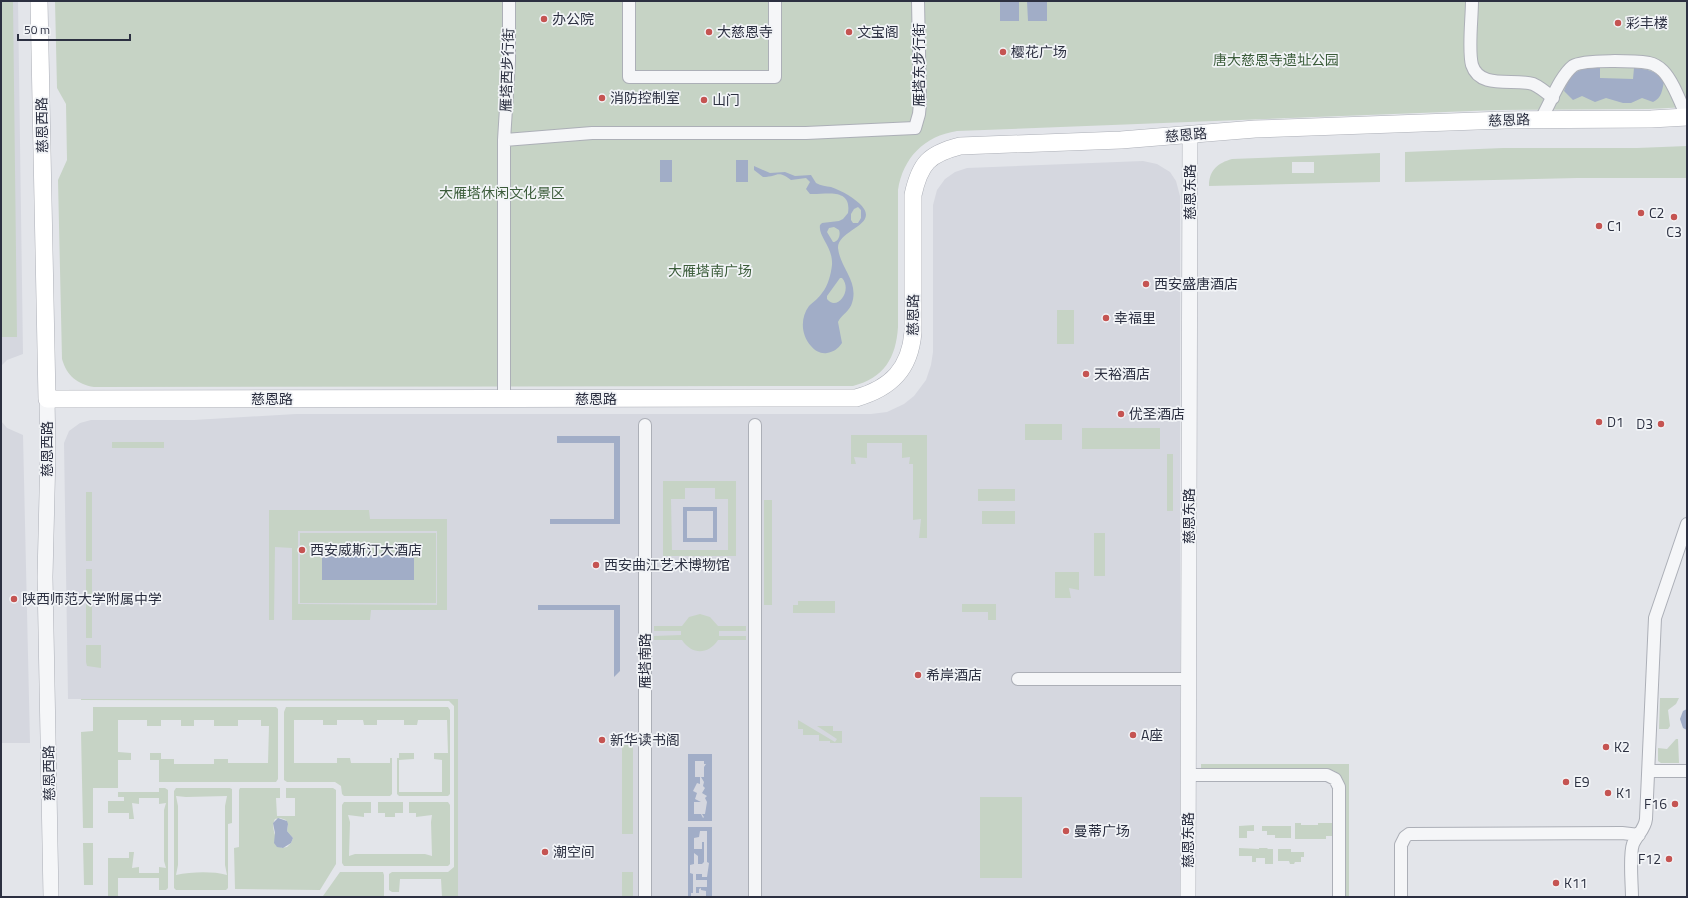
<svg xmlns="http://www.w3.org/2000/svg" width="1688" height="898" font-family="'Titillium Web','Noto Sans SC',sans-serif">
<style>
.built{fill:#d5d7df}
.green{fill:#c6d3c5;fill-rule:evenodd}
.water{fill:#a1adc7;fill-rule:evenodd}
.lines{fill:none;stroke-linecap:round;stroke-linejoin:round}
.minor-casing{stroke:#acafb7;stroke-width:14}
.tertiary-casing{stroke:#acafb7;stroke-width:16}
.secondary-casing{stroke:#acafb7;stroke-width:18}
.minor{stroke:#f5f6f8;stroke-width:12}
.tertiary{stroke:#f5f6f8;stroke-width:15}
.secondary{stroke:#fff;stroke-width:17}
.poi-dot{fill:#c55452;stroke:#f2f4f7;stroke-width:1.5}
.labels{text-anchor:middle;stroke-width:3.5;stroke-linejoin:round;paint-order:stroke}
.poi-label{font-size:14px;fill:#2c3041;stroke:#f2f4f7;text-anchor:start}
.park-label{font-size:14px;fill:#3b5c3a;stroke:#f2f4f7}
.street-label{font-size:14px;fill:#2c3041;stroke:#f2f4f7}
</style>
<rect width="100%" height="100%" fill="#e3e5ea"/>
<!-- built -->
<path class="built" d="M1 1H18L23 354 7 360 1 366Z
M1143 161 1157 164 1170 172 1176 181 1180 196V897H458V699H68L64 443 69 431 80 423 91 420H194L296 414H871L887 412 904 404 914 396 926 380 931 365 933 352V205L937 190 945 179 955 172 967 168Z
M1 421 7 428 23 435 30 743H1Z"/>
<!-- green -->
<path class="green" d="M1 1H13L17 337H1Z
M55 1H1687V107L1649 109 1497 110 957 131C924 136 903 158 898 190V327C896 358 884 378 853 386L94 387C77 384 67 376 62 359L58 180 67 160 66 104 57 88Z
M1687 146V178H1577L1405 182V152L1503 148H1637Z
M1380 153V182L1209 186C1209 170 1218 163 1232 159ZM1314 162V173H1292V162Z
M1057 310H1074V344H1057Z
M1025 424H1062V440H1025Z
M1082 428H1160V449H1082Z
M851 435H927V538H919L921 519 913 520V464H909L910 457 902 458V443H867V458L854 457 856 464H851Z
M112 442H164V448H112Z
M1167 454H1173V511H1167Z
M663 481H736V556H663ZM685 488H715V499H728V550H672L671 499H685Z
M978 489H1015V501H978Z
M86 492H92V561H86Z
M764 500H772V605H764Z
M269 510H369L370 519H447V610H371L370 620H292V548L275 547 274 620H269ZM437 531V605L298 604V531Z
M982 511H1015V524H982Z
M300 533H436V603H300Z
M1094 533H1105V576H1094Z
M86 569H92V638H86Z
M1055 572H1079V590L1069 588 1071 598H1055Z
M798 601H835V613H793V605H798Z
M962 604H996V620H988V612H962Z
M700 614 710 617 718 626H746V631H719V636H746V640H718C708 655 692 655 682 640H654V636L681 635V631H654V626H682L689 617Z
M86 645H101V668L87 666 86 662Z
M1660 698H1679L1676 704 1668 710 1670 726 1668 729H1659Z
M81 699H458V897H442L441 879H400L399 892H392L389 890V874L392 872H448L454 867V706L449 701 81 700Z
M93 707H276L278 709V779L276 782H159V760H150V753H161V759H174V764H214V759H228V763H268L269 726H261V720H238V726H214V720H194V726H181V720H161V726H147V720H118V752L131 753V760H118V788H93V828H83L81 732 93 731Z
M286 707H448L450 710V794L448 796H399L397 794V758H399V753H414V759L399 760V792H442V760L434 759V753H448L447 720H418L417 725H404V720H377V725H364L363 720H337V725H323V720H294V763H337V758H350L351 763H390V758H392V794L390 796H344L342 794 341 786 335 782H287L284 780V712Z
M798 720 835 742 837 739 817 726H833V731H842V743H830V741H819V735H803V729H798Z
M1676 739H1678L1679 763H1661L1658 761V748L1667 749Z
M622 740H633V834H622Z
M1201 764H1349V897H1345V787C1343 776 1338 771 1327 769H1201Z
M159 788H165L168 790V888L166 890H159V878H118V897H108V858H129V852H134L132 868 139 867V873H159V867L166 868 164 861V810L166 803 159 804V798H139V804L132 803 134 819H129V813H108V801H124V797H118V792H159Z
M176 788H230L232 789V823L228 824V888L226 890H176L174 888V791ZM176 796 186 797 227 796 225 806V865L227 875C212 871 191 872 176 875L178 865V806Z
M240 788H280V798H276L277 816H295V798H286V788H333L336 790V864L320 890 235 889 234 848 239 847V790ZM280 818 286 820 288 825 287 831 293 838 291 843 287 847 281 848C277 840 270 828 275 819Z
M980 797H1022V878H980Z
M344 802H371V813H364V817L348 815 350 822 349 856 355 854H425L432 856 431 822 432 815 416 817V813H409V802H448L450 805V864L448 866H344L342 863V805Z
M378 802H403V813H395V817H385V813H378Z
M1295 823H1301V825H1318V823H1332V836H1326V839H1295Z
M1254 825V831H1247V838H1239V826Z
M1262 826H1291V838H1275V835H1267V831H1262Z
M83 843H93V885H84Z
M1239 848 1259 849V848H1267L1268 849H1273V864H1265V858H1256V862H1252V856H1239Z
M1278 849H1291V852H1304V857H1301V862H1295L1294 864H1290L1289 861H1278Z
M340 872H383L384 875V897L323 896Z
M622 872H633V897H622Z
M159 896H270L271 897H159Z"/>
<!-- water -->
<path class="water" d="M1000 1H1019V21H1000Z
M1027 1H1047V21H1028Z
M1600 67V78L1633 79 1634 68C1647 69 1656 70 1664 82 1662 90 1662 98 1653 102L1642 98 1631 103H1623L1606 98 1595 102 1582 96 1573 100 1564 91C1572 70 1580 68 1600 67Z
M660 160H672V182H660Z
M736 160H748V182H736Z
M754 166 770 173 785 172 795 176 811 175 816 183C821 186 826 186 831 187 837 189 843 192 848 195 894 224 837 227 838 248 840 268 859 281 852 303 850 311 841 315 838 322L842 343C838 349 833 352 827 353 821 354 815 351 811 346 801 335 800 318 809 306 813 302 819 298 822 293 828 286 831 274 832 265 833 246 818 237 820 225L822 223 839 221 843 219 848 213C852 187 825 195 810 194L806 189 810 182 806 178 791 180C777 169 778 177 763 177L754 170ZM858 207 861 210V218L858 223H853L851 220V214L854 209ZM834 227 839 230C841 235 838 242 833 242L827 232 829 228ZM840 278H842C853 290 837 312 827 299V296Z
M557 436H620V524H550V519H614V443H557Z
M683 507H717V542H683ZM687 511H713V538H687Z
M322 555H414V580H322Z
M538 605H620V671L614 677V610H538Z
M1687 709V730L1683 728 1680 719 1683 711Z
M688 754H712V821H688ZM695 761H704V764H706L704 767V777H701L704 782 703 786 705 788 702 793 707 796 705 798 707 802 705 814H702L704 817 703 818 701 814H694V802H701L695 799 697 793 693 791 697 783 700 784V777H695Z
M278 818 287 821 288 824 287 831 293 838 291 843 283 848 277 847 274 843 275 833 273 823Z
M688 827H712V897H706V891L701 890V888L699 889V893H696V887H707V880H696V874H702V877H707L709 863 707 862V831H700L699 837 694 838V849H702V842H704V862L702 864H698V856L694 853V864L690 865V873L693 874V893H691V897H688Z"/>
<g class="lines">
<!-- minor casing -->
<g class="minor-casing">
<path id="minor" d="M629 1V77H775V1
M1472 1C1472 18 1468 50 1472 65 1480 90 1514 78 1533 84 1540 87 1547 93 1553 98
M1541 119C1550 104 1560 76 1573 66 1584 59 1636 61 1649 63 1654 64 1659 67 1663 71 1673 81 1681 104 1687 117
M504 140 592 133H806L915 128 919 114 920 103 918 1
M504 399V140L509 61V1
M645 425V897
M755 425V897
M1018 679H1188
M1649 771H1687
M1188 775H1233
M1235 775H1327L1335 779 1339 787V897
M1401 897V845L1405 837 1409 834 1622 833 1639 835
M1632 897C1632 884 1629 855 1633 844 1637 835 1645 829 1646 819L1655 618 1687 524"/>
</g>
<!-- tertiary casing -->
<g class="tertiary-casing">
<path id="tertiary" d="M47 399 48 452 45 577 51 897
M1188 897 1190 134"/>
</g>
<!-- secondary casing -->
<g class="secondary-casing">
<path id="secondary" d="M39 1 47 399 856 398C891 388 910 369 913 332V195C920 163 929 154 960 146L1121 140 1255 129 1505 120 1651 119 1687 117"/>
</g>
<!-- minor -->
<use href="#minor" class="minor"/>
<!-- tertiary -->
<use href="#tertiary" class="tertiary"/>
<!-- secondary -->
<use href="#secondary" class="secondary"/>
</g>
<!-- markers -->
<g class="poi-dot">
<circle cx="544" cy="19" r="4"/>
<circle cx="1618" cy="23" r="4"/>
<circle cx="709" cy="32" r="4"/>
<circle cx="849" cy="32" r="4"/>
<circle cx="1003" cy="52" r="4"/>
<circle cx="602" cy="98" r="4"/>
<circle cx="704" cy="100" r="4"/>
<circle cx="1641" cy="213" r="4"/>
<circle cx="1674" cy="217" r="4"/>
<circle cx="1599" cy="226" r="4"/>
<circle cx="1146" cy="284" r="4"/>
<circle cx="1106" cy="318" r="4"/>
<circle cx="1086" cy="374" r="4"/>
<circle cx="1121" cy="414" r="4"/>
<circle cx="1599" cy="422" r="4"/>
<circle cx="1661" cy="424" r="4"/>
<circle cx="302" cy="550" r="4"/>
<circle cx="596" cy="565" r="4"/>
<circle cx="14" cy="599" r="4"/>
<circle cx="918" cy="675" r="4"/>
<circle cx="1133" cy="735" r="4"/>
<circle cx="602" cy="740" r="4"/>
<circle cx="1606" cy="747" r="4"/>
<circle cx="1566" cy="782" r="4"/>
<circle cx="1608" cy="793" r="4"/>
<circle cx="1675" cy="804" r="4"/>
<circle cx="1066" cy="831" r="4"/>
<circle cx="545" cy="852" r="4"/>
<circle cx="1669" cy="859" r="4"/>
<circle cx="1556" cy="883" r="4"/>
</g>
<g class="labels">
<!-- poi labels -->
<g class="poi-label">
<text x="552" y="24">办公院</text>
<text x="1626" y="28">彩丰楼</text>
<text x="717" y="37">大慈恩寺</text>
<text x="857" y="37">文宝阁</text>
<text x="1011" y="57">樱花广场</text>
<text x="610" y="103">消防控制室</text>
<text x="712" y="105">山门</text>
<text x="1649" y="218">C2</text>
<text x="1607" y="231">C1</text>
<text x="1674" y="237" text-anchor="middle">C3</text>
<text x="1154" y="289">西安盛唐酒店</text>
<text x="1114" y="323">幸福里</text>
<text x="1094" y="379">天裕酒店</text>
<text x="1129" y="419">优圣酒店</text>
<text x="1607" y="427">D1</text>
<text x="1653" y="429" text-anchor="end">D3</text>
<text x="310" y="555">西安威斯汀大酒店</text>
<text x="604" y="570">西安曲江艺术博物馆</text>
<text x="22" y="604">陕西师范大学附属中学</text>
<text x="926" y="680">希岸酒店</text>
<text x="1141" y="740">A座</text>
<text x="610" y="745">新华读书阁</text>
<text x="1614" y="752">K2</text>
<text x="1574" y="787">E9</text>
<text x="1616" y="798">K1</text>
<text x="1667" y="809" text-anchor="end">F16</text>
<text x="1074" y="836">曼蒂广场</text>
<text x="553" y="857">潮空间</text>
<text x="1661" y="864" text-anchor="end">F12</text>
<text x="1564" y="888">K11</text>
</g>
<!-- park labels -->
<g class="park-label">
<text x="1276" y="65">唐大慈恩寺遗址公园</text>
<text x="502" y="198">大雁塔休闲文化景区</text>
<text x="710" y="276">大雁塔南广场</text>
</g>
<!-- street labels -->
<g class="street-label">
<text transform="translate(919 65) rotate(-90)" y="5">雁塔东步行街</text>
<text transform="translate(507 70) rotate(-88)" y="5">雁塔西步行街</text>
<text transform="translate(1509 120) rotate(-2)" y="5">慈恩路</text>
<text transform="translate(42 125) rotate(-91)" y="5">慈恩西路</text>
<text transform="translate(1186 135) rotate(-5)" y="5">慈恩路</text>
<text transform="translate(1190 192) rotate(-90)" y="5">慈恩东路</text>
<text transform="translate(913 315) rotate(-89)" y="5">慈恩路</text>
<text x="272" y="404">慈恩路</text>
<text x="596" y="404">慈恩路</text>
<text transform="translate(47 449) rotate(-90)" y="5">慈恩西路</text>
<text transform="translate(1189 516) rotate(-90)" y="5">慈恩东路</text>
<text transform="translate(645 661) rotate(-90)" y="5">雁塔南路</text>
<text transform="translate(49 773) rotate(-91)" y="5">慈恩西路</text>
<text transform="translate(1188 840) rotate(-90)" y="5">慈恩东路</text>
</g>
</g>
<!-- border -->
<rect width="1688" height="898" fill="none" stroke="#2c3041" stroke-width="4"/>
<!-- scale -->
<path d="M18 34v6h112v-6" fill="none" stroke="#2c3041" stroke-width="2"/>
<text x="24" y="34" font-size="12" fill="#2c3041" stroke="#f2f4f7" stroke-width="3" paint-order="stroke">50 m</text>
</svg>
